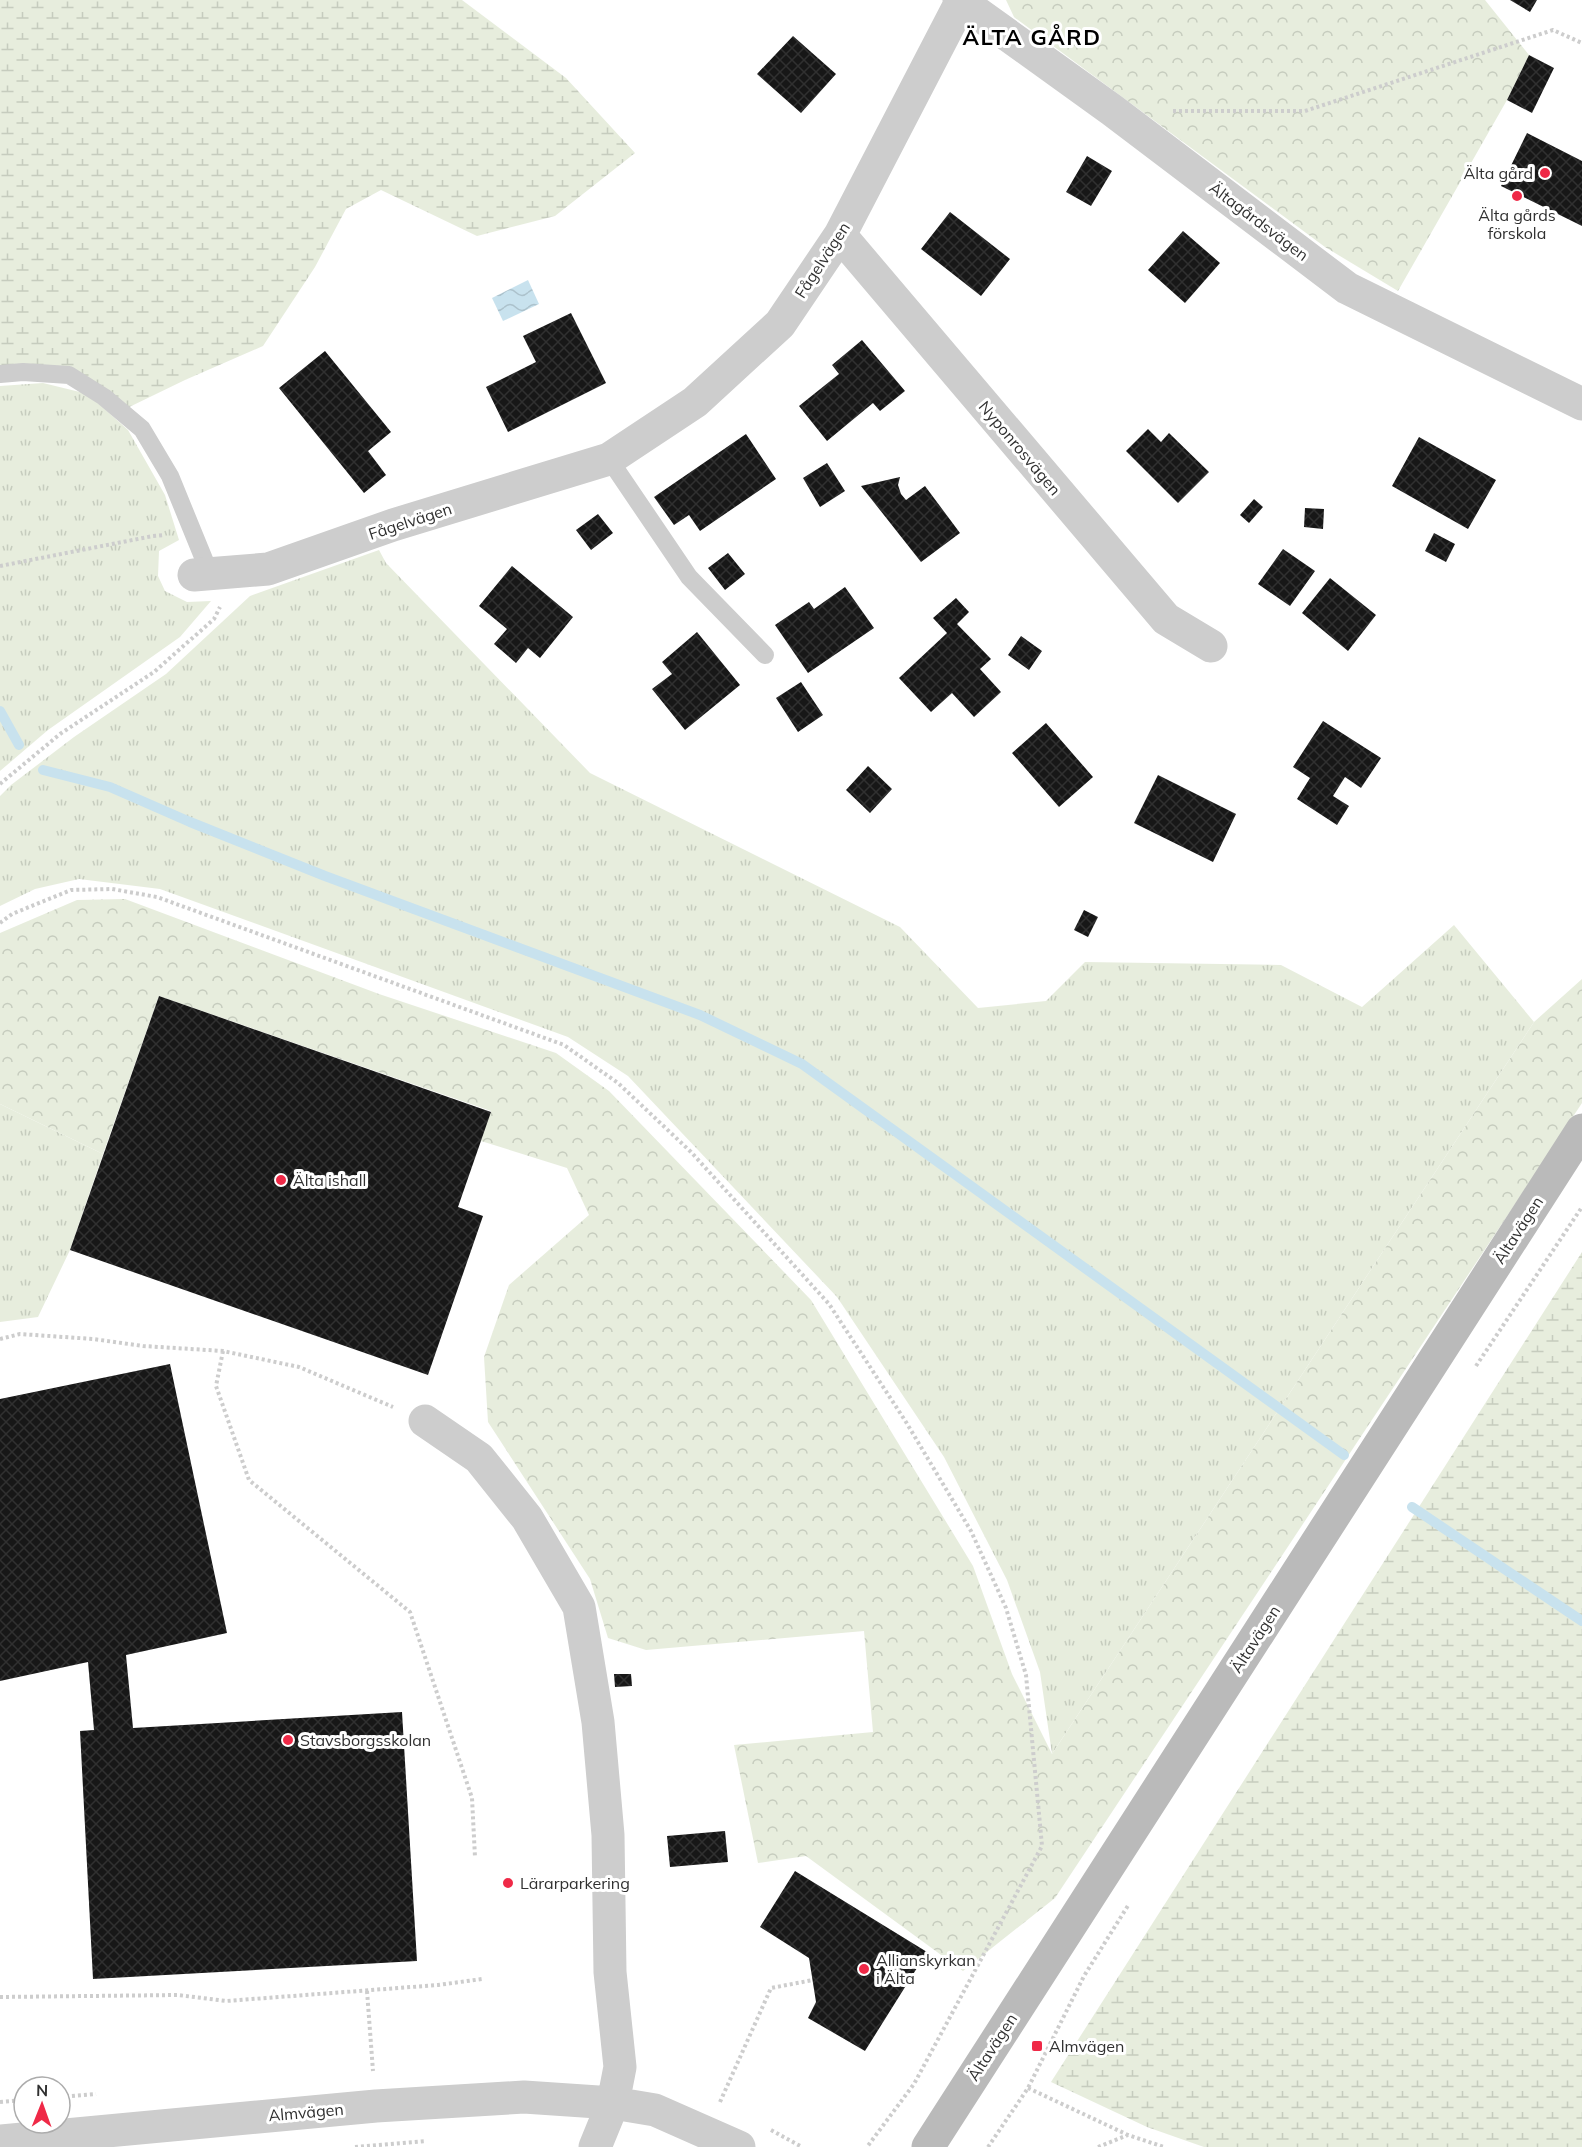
<svg xmlns="http://www.w3.org/2000/svg" width="1582" height="2147" font-family="Mulish,sans-serif">
<style>
.grass{fill:url(#grass-tufts)}
.forest{fill:url(#forest-crowns)}
.wetland{fill:url(#wetland-marsh)}
.water{fill:url(#water-waves)}
.lines{fill:none;stroke-linecap:round;stroke-linejoin:round}
.stream{stroke:#c8e2ee;stroke-width:10}
.building{fill:url(#building-cross-hatch)}
.path{stroke:#cdcdcd;stroke-width:4;stroke-dasharray:3 3;stroke-linecap:butt}
.lane{stroke:#cdcdcd;stroke-width:18}
.street{stroke:#cdcdcd;stroke-width:33}
.secondary{stroke:#bababa;stroke-width:33}
.poi-dot{fill:#ef2947;stroke:#fff;stroke-width:2}
.labels{text-anchor:middle;stroke-width:6;stroke-linejoin:round;paint-order:stroke}
.poi-label{font-size:16px;fill:#303030;stroke:#fff;text-anchor:start}
.street-label{font-size:16px;fill:#303030;stroke:#fff}
.district-label{font-size:22px;font-weight:bold;letter-spacing:1.5px;fill:#000;stroke:#fff}
</style>
<defs>
<pattern id="grass-tufts" width="24" height="20" patternUnits="userSpaceOnUse" patternTransform="scale(1.5)"><rect width="24" height="20" fill="#e7eddd"/><path d="M3 7l-1-3M5 7V3M7 7l1-3M15 17l-1-3M17 17v-4M19 17l1-3" fill="none" stroke="#c6ccbe"/></pattern>
<pattern id="forest-crowns" width="20" height="18" patternUnits="userSpaceOnUse" patternTransform="scale(1.5)"><rect width="20" height="18" fill="#e7eddd"/><path d="M2 6a3 3 0 1 1 6 0M12 15a3 3 0 1 1 6 0" fill="none" stroke="#c6ccbe"/></pattern>
<pattern id="wetland-marsh" width="20" height="14" patternUnits="userSpaceOnUse" patternTransform="scale(1.5)"><rect width="20" height="14" fill="#e7eddd"/><path d="M1 5h8M5 5V1M11 12h8M15 12V8" fill="none" stroke="#c6ccbe"/></pattern>
<pattern id="water-waves" width="16" height="10" patternUnits="userSpaceOnUse" patternTransform="scale(1.5)"><rect width="16" height="10" fill="#c8e2ee"/><path d="M0 5q4-4 8 0t8 0" fill="none" stroke="#acc2cc"/></pattern>
<pattern id="building-cross-hatch" width="8" height="8" patternUnits="userSpaceOnUse" patternTransform="scale(1.5)"><rect width="8" height="8" fill="#171717"/><path d="M0 0l8 8M0 8l8-8" fill="none" stroke="#303030"/></pattern>
</defs>
<rect width="100%" height="100%" fill="#fff"/>
<!-- grass -->
<path class="grass" d="M43 383 88 394 128 430 165 495 179 540 159 551 158 576 165 591 187 602 211 601 180 637 48 730 0 771V386Z
M379 550 386 563 590 773 900 927 978 1008 1046 1001 1085 962 1281 965 1362 1007 1454 925 1534 1022 1052 1754 1040 1672 1007 1580 944 1457 837 1297 628 1076 568 1037 160 889 79 879 35 889 0 906V796L11 785 74 737 166 674 250 596Z
M0 1104 103 1154 70 1250 38 1317 0 1322Z"/>
<!-- forest -->
<path class="forest" d="M1006 0H1485L1529 55 1507 100 1398 291 1325 247 1014 17Z
M125 899 379 994 556 1053 609 1091 811 1300 973 1566 1012 1674 1052 1754 1534 1022 1582 979V1103L1055 1898 963 1971 806 1856 758 1863 734 1745 873 1732 864 1631 646 1650 608 1638 590 1579 488 1422 484 1357 509 1285 589 1215 567 1168 481 1141 491 1111 159 996 103 1154 0 1104V933L77 900Z"/>
<!-- wetland -->
<path class="wetland" d="M0 0H462L566 78 635 153 555 216 477 236 381 190 346 209 315 267 263 346 185 380 121 411 69 375 0 374Z
M1582 1252V2147H1204L1147 2127 1051 2082Z"/>
<!-- water -->
<path class="water" d="M528 280 539 304 503 321 492 298Z"/>
<g class="lines">
<!-- stream -->
<path class="stream" d="M0 711 19 745
M43 770 110 787 190 822 325 876 700 1015 802 1064 1344 1455
M1412 1507 1582 1621"/>
</g>
<!-- building -->
<path class="building" d="M1510 0H1537L1530 12Z
M793 36 836 74 801 113 757 74Z
M1529 55 1554 68 1532 113 1507 100Z
M1527 133 1582 161V226L1501 186Z
M1087 156 1112 171 1091 206 1066 192Z
M950 212 1010 259 981 296 921 249Z
M1183 231 1220 263 1185 303 1148 270Z
M571 313 606 383 508 432 486 387 536 362 523 336Z
M862 340 905 391 880 411 873 403 827 441 799 406 839 374 832 365Z
M325 351 391 432 368 451 386 475 364 493 279 388Z
M1148 429 1161 442 1169 433 1209 472 1178 503 1126 451Z
M746 434 776 479 700 531 689 515 674 525 654 497Z
M1419 437 1496 480 1468 529 1392 486Z
M827 463 845 491 820 507 803 478Z
M900 477 898 485 901 494 906 500 925 486 960 533 921 562 861 486Z
M1254 499 1263 507 1249 523 1240 515Z
M1305 508 1324 509 1323 529 1304 527Z
M598 514 613 533 591 550 576 530Z
M1434 533 1455 544 1446 562 1425 551Z
M1283 549 1315 571 1290 606 1258 584Z
M728 553 745 574 725 590 708 568Z
M512 566 573 617 540 658 528 648 516 663 494 644 507 629 479 606Z
M1330 578 1376 615 1348 651 1302 613Z
M845 587 874 628 808 673 775 625 809 602 814 609Z
M956 598 969 612 957 624 991 659 980 669 1001 692 974 717 952 693 931 712 899 678 947 633 933 618Z
M697 632 740 685 685 730 652 689 672 674 662 662Z
M1021 636 1042 651 1029 670 1008 655Z
M801 682 823 715 798 732 776 698Z
M1323 721 1381 758 1361 788 1345 777 1333 796 1349 806 1337 825 1297 799 1310 778 1293 767Z
M1046 723 1093 777 1059 807 1012 753Z
M868 766 892 789 870 813 846 790Z
M1158 775 1236 814 1213 862 1134 823Z
M1084 910 1098 917 1088 937 1074 930Z
M159 996 491 1112 458 1207 483 1216 428 1375 70 1250Z
M170 1364 227 1633 126 1655 133 1728 402 1712 417 1961 93 1979 80 1731 94 1730 88 1662 0 1681V1399Z
M614 1674H631L632 1686 615 1687Z
M725 1831 728 1862 670 1867 667 1836Z
M795 1871 927 1952 865 2051 808 2018 816 2002 809 1958 760 1927Z"/>
<g class="lines">
<!-- path -->
<path class="path" d="M1173 111H1305L1553 30 1582 43
M0 566 153 536 164 535
M0 784 60 734 154 672 214 619 220 607
M0 923 12 914 71 890 112 889 157 897 564 1045 618 1083 691 1152 829 1304 906 1422 971 1531 1006 1608 1026 1675 1042 1846 914 2084 867 2147
M0 1339 20 1334 93 1339 143 1346 223 1351 299 1367 393 1407
M223 1351 216 1386 249 1480 410 1612 472 1798 475 1857
M1476 1366 1582 1207
M367 1991 373 2071
M0 1997 178 1995 226 2001 438 1985 482 1979
M1028 2088 1128 2135
M60 2097 96 2094
M0 2102 24 2100
M720 2102 771 1988 813 1980
M771 2130 802 2147
M355 2147 426 2141
M988 2147 1028 2088 1084 1976 1129 1904
M1098 2147 1128 2135 1164 2147"/>
<!-- lane -->
<path class="lane" d="M0 374 23 372 69 375 104 397 142 429 170 476 210 574
M609 459 689 577 765 655"/>
<!-- street -->
<path class="street" d="M959 0 1112 110 1347 288 1582 404
M840 235 1166 619 1211 646
M194 575 268 569 393 525 609 459 695 402 780 324 840 235 962 0
M425 1421 479 1458 527 1518 579 1607 598 1722 608 1835 610 1972 620 2067 613 2103 595 2147
M0 2141 376 2106 524 2097 613 2103 655 2110 739 2147"/>
<!-- secondary -->
<path class="secondary" d="M928 2147 1582 1130"/>
</g>
<!-- markers -->
<g class="poi-dot">
<circle cx="1545" cy="173" r="6"/>
<circle cx="1517" cy="196" r="6"/>
<circle cx="281" cy="1180" r="6"/>
<circle cx="288" cy="1740" r="6"/>
<circle cx="508" cy="1883" r="6"/>
<circle cx="864" cy="1969" r="6"/>
<rect x="1031" y="2040" width="12" height="12" rx="3"/>
</g>
<g class="labels">
<!-- poi labels -->
<g class="poi-label">
<text x="1533" y="179" text-anchor="end">Älta gård</text>
<text x="1517" y="221" text-anchor="middle">Älta gårds<tspan x="1517" dy="18">förskola</tspan></text>
<text x="293" y="1186">Älta ishall</text>
<text x="300" y="1746">Stavsborgsskolan</text>
<text x="520" y="1889">Lärarparkering</text>
<text x="876" y="1966">Allianskyrkan<tspan x="876" dy="18">i Älta</tspan></text>
<text x="1049" y="2052">Almvägen</text>
</g>
<!-- street labels -->
<g class="street-label">
<text transform="translate(1259 221) rotate(37)" y="6">Ältagårdsvägen</text>
<text transform="translate(822 260) rotate(-57)" y="6">Fågelvägen</text>
<text transform="translate(1020 448) rotate(50)" y="6">Nyponrosvägen</text>
<text transform="translate(410 521) rotate(-18)" y="6">Fågelvägen</text>
<text transform="translate(1518 1230) rotate(-57)" y="6">Ältavägen</text>
<text transform="translate(1255 1639) rotate(-57)" y="6">Ältavägen</text>
<text transform="translate(992 2047) rotate(-57)" y="6">Ältavägen</text>
<text transform="translate(306 2112) rotate(-5)" y="6">Almvägen</text>
</g>
<!-- district labels -->
<g class="district-label">
<text x="1032" y="45">ÄLTA GÅRD</text>
</g>
</g>
<!-- north arrow -->
<g transform="translate(42 2105) rotate(1)"><circle r="28" fill="#ffffff" stroke="#acacac" stroke-width="1.5"/>
<path d="M0-4.5L10 22L0 15L-10 22Z" fill="#ef2947"/>
<text y="-9" font-size="16" font-weight="bold" text-anchor="middle" fill="#303030">N</text>
</g>
</svg>
